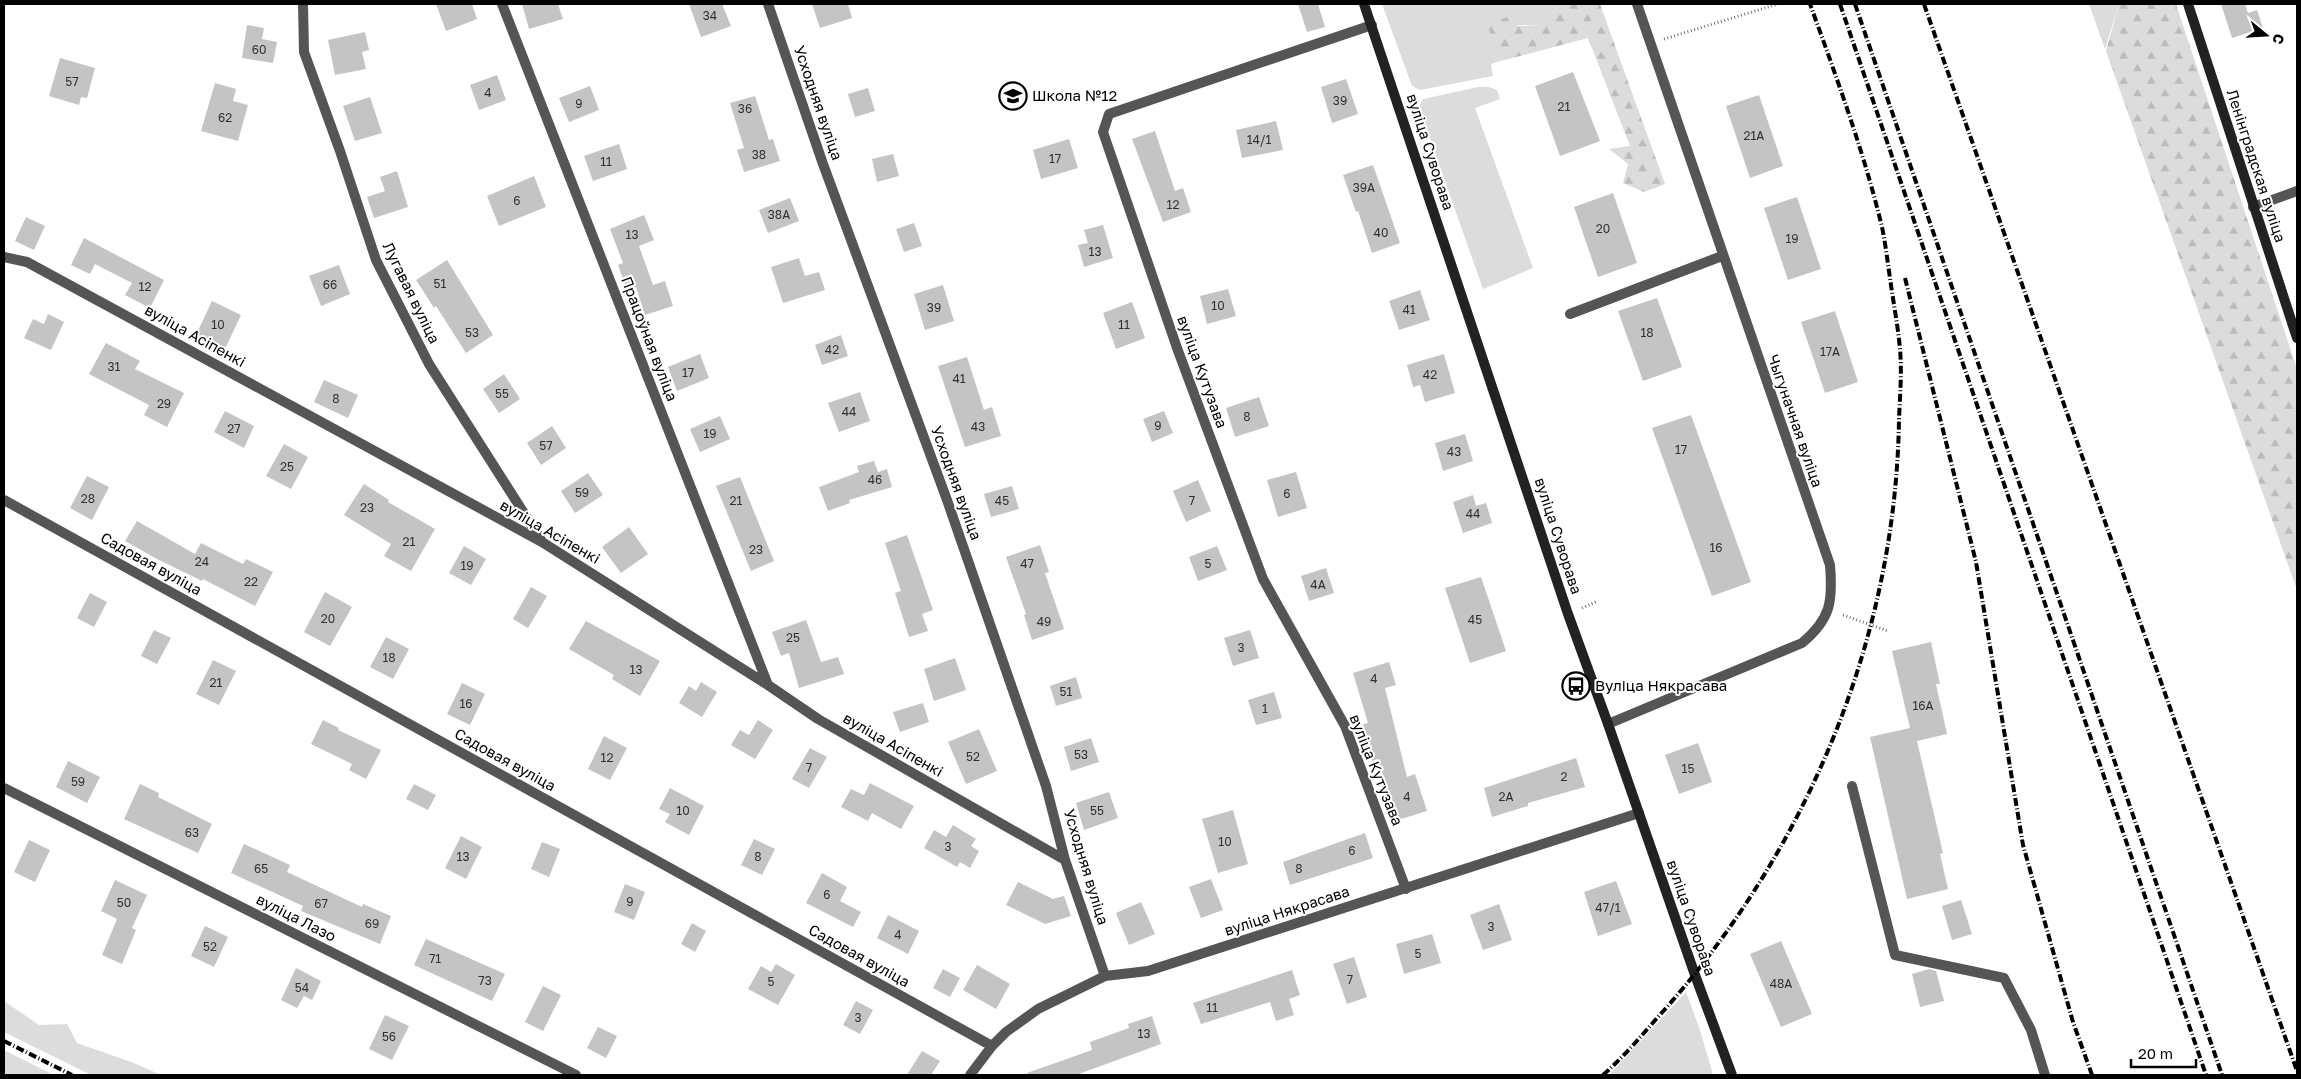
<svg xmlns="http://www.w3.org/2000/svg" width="2301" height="1079" font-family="'Golos Text',sans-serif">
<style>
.grass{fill:#dcdcdc}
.forest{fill:url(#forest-firs)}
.building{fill:#c4c4c4}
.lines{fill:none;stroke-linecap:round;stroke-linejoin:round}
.path{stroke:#777;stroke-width:3;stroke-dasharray:1 2.5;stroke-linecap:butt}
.lane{stroke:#555;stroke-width:10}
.street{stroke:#555;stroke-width:10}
.secondary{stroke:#222;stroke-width:10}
.rail{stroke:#000;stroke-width:4;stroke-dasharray:8 2.5 1 2.5;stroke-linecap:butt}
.labels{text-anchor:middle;stroke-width:4;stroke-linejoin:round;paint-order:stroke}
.number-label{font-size:12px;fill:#313131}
.poi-label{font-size:15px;fill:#000;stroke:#fff;text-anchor:start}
.street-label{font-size:15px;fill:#000;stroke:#fff}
</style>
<defs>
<pattern id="forest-firs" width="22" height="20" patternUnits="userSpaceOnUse" patternTransform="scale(1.25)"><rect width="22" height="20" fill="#dcdcdc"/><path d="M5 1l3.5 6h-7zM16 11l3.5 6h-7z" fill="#bbb"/></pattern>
</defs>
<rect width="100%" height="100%" fill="#fff"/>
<!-- grass -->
<path class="grass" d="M1382 4H1562L1540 25H1488L1501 61 1491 64 1493 76 1420 90 1412 86Z
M2089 4H2119L2105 49Z
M1478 87H1489L1497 90 1500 99 1475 108 1533 268 1483 289 1419 107 1423 99Z
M1686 992 1700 1030 1713 1075H1609Z
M4 1001 39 1025 67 1024 77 1043 134 1063 161 1075H91L4 1032Z
M4 1050 54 1075H4Z"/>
<!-- forest -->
<path class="forest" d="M1562 4H1600L1665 184 1644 192 1623 183 1628 164 1609 149 1630 146 1588 38 1501 61 1487 25 1509 16 1518 26 1540 25Z
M2119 4H2176L2297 369V590L2106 51Z"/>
<!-- building -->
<path class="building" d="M436 4H472L477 19 446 31Z
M522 4H558L563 19 529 29Z
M689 4H722L731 26 701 37Z
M812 4H848L852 18 820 28Z
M1298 4H1318L1325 27 1307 32Z
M2221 4H2245L2248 13 2257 10 2263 28 2232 38Z
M247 25 264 28 262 39 277 42 273 63 242 58Z
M365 32 369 50 362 52 366 69 335 75 328 40Z
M60 58 95 68 87 98 81 97 79 105 49 96Z
M1573 72 1600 141 1560 156 1535 86Z
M497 75 506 100 479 110 470 85Z
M1346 79 1358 114 1332 123 1321 87Z
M215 83 236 89 233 101 248 105 238 141 201 131Z
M590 86 599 110 569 122 559 98Z
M868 88 875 111 855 117 848 94Z
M1759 95 1783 166 1750 178 1726 106Z
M755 96 769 140 773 139 780 161 744 172 737 150 744 148 730 103Z
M370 97 382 133 355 141 343 106Z
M1276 121 1283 150 1242 158 1236 130Z
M1155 131 1175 191 1183 188 1191 212 1163 222 1132 139Z
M1069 139 1078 168 1041 179 1033 150Z
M619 144 627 169 593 181 584 156Z
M893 154 899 176 877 182 872 159Z
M1373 165 1400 243 1372 253 1358 211 1356 212 1343 175Z
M397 171 408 207 374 218 367 197 385 191 380 177Z
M534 176 546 207 499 226 487 196Z
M1613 193 1637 263 1598 277 1574 207Z
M1797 197 1821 269 1788 280 1764 208Z
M790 198 799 221 768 233 759 210Z
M644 215 654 240 639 246 653 285 665 281 673 306 645 315 636 287 627 290 618 265 623 263 610 229Z
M26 217 45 226 34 250 15 241Z
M914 223 922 246 904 252 896 229Z
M1103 225 1113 258 1084 267 1078 245 1088 243 1084 230Z
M84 238 164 280 150 308 125 295 132 283 95 264 90 274 71 265Z
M799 258 805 276 819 272 825 290 783 303 771 267Z
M447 260 493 335 466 353 436 306 434 308 416 280Z
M339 265 350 294 321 306 309 276Z
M943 285 954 321 925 330 914 294Z
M1228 289 1236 316 1207 324 1200 296Z
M1420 290 1430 320 1399 330 1389 301Z
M1657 298 1682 367 1643 381 1618 311Z
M212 301 241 315 225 349 196 335Z
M1132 302 1145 338 1116 349 1103 313Z
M1835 311 1858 382 1825 393 1801 322Z
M48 314 64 322 51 350 24 338 33 319 44 324Z
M841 335 848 356 822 365 815 345Z
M106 343 140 361 135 369 184 393 167 427 144 415 149 405 89 374Z
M700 354 709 378 677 391 668 367Z
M1444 354 1455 393 1425 402 1420 385 1413 387 1407 365Z
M967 357 984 410 992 407 1001 436 965 447 938 366Z
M504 374 520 399 499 413 483 389Z
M324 380 358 395 348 418 314 402Z
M860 392 870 421 839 432 828 403Z
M1259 397 1269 426 1235 437 1226 408Z
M225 411 254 426 244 448 214 432Z
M1164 411 1173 433 1152 442 1143 419Z
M1691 415 1751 582 1712 596 1652 428Z
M720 416 730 439 700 452 690 429Z
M552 426 566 448 541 465 527 443Z
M1465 434 1473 461 1443 471 1435 443Z
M284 444 308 457 291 489 266 476Z
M874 461 878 472 887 469 892 487 849 500 850 503 828 511 819 487 859 472 857 466Z
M1296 472 1307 508 1278 517 1267 480Z
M588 473 603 495 575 513 561 491Z
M87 476 109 487 92 520 70 508Z
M740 477 774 561 751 571 716 486Z
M1198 480 1211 511 1186 522 1173 491Z
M364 484 389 500 388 502 435 529 411 571 384 556 391 544 344 515Z
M1012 486 1019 509 991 517 984 494Z
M1473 495 1476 506 1486 503 1492 523 1463 533 1453 502Z
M137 521 195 554 201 543 243 564 246 559 273 572 255 606 203 579 202 581 157 559 125 541Z
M629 527 648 554 621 573 602 547Z
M907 535 933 610 922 614 928 631 909 637 895 593 901 591 885 543Z
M1040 545 1049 572 1045 573 1064 629 1032 640 1024 615 1026 614 1006 557Z
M464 546 486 559 471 585 449 573Z
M1217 546 1227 570 1198 581 1189 557Z
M1326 568 1334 593 1309 601 1301 576Z
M1481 577 1506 651 1470 663 1445 588Z
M531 587 547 596 528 628 513 619Z
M325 592 352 607 330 646 304 632Z
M90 593 107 602 94 627 77 618Z
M806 620 821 662 838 657 844 674 799 688 789 653 781 656 772 632Z
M586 621 660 661 640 696 612 679 614 675 569 649Z
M154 630 171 638 157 664 141 656Z
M1250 630 1259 658 1233 666 1224 638Z
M386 637 409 649 393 679 370 667Z
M1931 642 1940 684H1936L1947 734 1917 741 1943 853 1940 854 1948 889 1907 899 1870 737 1910 728 1892 651Z
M955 658 966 690 934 701 924 669Z
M213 660 236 671 219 705 196 694Z
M1389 662 1396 685 1385 688 1407 777 1415 774 1427 811 1398 820 1378 759 1372 761 1363 724 1368 723 1353 673Z
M1076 677 1082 698 1056 706 1050 686Z
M701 682 717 692 702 717 679 703 689 686 696 691Z
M462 683 485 694 470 725 447 714Z
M1274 692 1282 718 1256 725 1248 700Z
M923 703 929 722 900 732 893 712Z
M323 720 339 728 338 730 381 750 366 779 349 770 352 764 311 744Z
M758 720 773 730 755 759 731 745 740 730 749 735Z
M979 729 997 771 966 784 948 742Z
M604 736 627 748 610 780 588 769Z
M1091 738 1099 762 1071 771 1064 747Z
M1698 743 1712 782 1679 794 1665 755Z
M810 748 827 757 809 788 792 779Z
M1576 758 1585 787 1528 803V806L1492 817 1484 788Z
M68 761 100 777 87 803 56 787Z
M870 783 914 806 901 829 872 813 868 821 841 807 851 789 864 795Z
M140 784 159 793 158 797 212 824 198 853 124 819Z
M414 784 436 795 428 810 406 799Z
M670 788 704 806 689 835 665 822 670 814 659 809Z
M1109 792 1118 818 1084 830 1076 803Z
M1233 810 1248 864 1218 873 1202 819Z
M953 825 976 839 971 846 979 851 970 868 960 862 957 867 924 848 934 830 946 837Z
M1365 833 1373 858 1290 885 1283 862Z
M461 836 482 847 466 879 445 868Z
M754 839 775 849 762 875 741 865Z
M29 840 50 850 35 882 14 872Z
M542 842 560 849 549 877 531 869Z
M244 844 290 865 287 872 362 907 363 904 391 916 380 944 301 911 303 906 231 873Z
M822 873 847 887 840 901 861 912 853 927 806 903Z
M1211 879 1223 910 1201 918 1189 887Z
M115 880 147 895 132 928 136 930 122 964 102 955 117 919 101 911Z
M1616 881 1632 924 1598 936 1584 892Z
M1018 882 1053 899 1064 896 1071 916 1045 924 1006 905Z
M625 884 645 892 634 920 614 912Z
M1961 900 1972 934 1952 940 1942 906Z
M1141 902 1155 934 1129 945 1116 913Z
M1499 904 1512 940 1483 950 1470 915Z
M888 915 919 931 908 954 877 938Z
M692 923 706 931 695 952 681 944Z
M205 926 228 937 214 967 191 956Z
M1432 934 1441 963 1404 974 1396 944Z
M426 939 505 974 492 1001 414 965Z
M1781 941 1812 1014 1781 1027 1750 954Z
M1354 957 1367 997 1347 1004 1333 964Z
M776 964 795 975 778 1005 748 989 761 966 771 972Z
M977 965 1010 984 996 1009 963 990Z
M296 968 321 981 312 1000 304 996 297 1008 281 1000Z
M943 969 960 978 950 997 933 988Z
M1929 969 1936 971 1944 1001 1920 1007 1912 974Z
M1292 970 1300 995 1289 999 1294 1015 1276 1021 1270 1002 1201 1024 1193 1003Z
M543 986 561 995 543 1031 525 1022Z
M856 1001 873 1010 860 1034 843 1025Z
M385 1015 409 1026 392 1060 369 1049Z
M1152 1016 1161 1044 1076 1075H1028L1027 1073 1092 1050 1090 1042 1129 1028 1128 1024Z
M598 1027 617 1036 606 1058 587 1048Z
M922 1051 940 1061 931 1075H907Z"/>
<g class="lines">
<!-- path -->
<path class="path" d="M1664 39 1778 4
M1582 608 1598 601
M1843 615 1888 631"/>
<!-- lane -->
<path class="lane" d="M1570 314 1722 256
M1852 786 1895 955 2004 978 2031 1030 2045 1075"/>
<!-- street -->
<path class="street" d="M303 4 304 52 340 151 376 260 429 364 541 540
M502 4 768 685
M768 4 823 164 947 500 1046 786 1065 860 1105 976
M1372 25 1109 114 1103 132 1177 348 1263 579 1345 726 1406 889
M2253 207 2297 191
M4 257 27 262 542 542 768 685 818 719 1065 860
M4 500 992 1046
M1608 724 1802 643C1831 619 1833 601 1830 565L1637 4
M4 788 576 1075
M970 1075 992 1046 1006 1032 1038 1009 1105 976 1148 971 1639 813"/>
<!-- secondary -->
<path class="secondary" d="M1364 4 1568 614 1608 724 1695 975 1732 1075
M2188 4 2297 338"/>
<!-- rail -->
<path class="rail" d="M1840 4 2206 1075
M1855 4 2222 1075
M1924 4 2297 1071
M1905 278 1976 562 2023 845 2073 1022 2092 1075
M4 1041 72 1075
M1603 1075C1627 1054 1646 1030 1667 1007 1809 845 1896 635 1899 419 1900 396 1902 372 1900 349 1898 327 1894 306 1891 285 1888 266 1886 246 1882 227 1864 152 1836 76 1810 4"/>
</g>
<!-- icons -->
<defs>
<g id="school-ring" transform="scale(1.4375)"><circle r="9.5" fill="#fff" stroke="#000" stroke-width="1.5"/><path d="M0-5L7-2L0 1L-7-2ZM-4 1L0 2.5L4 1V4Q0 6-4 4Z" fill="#000"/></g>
<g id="bus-ring" transform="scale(1.4375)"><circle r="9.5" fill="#fff" stroke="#000" stroke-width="1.5"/><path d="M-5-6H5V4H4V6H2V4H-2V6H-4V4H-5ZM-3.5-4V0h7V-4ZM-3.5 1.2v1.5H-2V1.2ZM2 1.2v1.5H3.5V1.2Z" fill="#000"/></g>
</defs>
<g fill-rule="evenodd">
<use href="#school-ring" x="1013" y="96"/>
<use href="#bus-ring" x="1576" y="686"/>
</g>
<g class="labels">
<!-- number labels -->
<g class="number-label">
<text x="710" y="20">34</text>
<text x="259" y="54">60</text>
<text x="72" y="86">57</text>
<text x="488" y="97">4</text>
<text x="1340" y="105">39</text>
<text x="579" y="108">9</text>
<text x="1564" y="111">21</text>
<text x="745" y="113">36</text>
<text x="225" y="122">62</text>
<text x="1754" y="140">21А</text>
<text x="1259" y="144">14/1</text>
<text x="759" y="159">38</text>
<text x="1055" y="163">17</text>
<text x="606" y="166">11</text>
<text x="1364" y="192">39А</text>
<text x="517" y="205">6</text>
<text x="1173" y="209">12</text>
<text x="779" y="219">38А</text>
<text x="1603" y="233">20</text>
<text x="1381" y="237">40</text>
<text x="632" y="239">13</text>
<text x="1792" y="243">19</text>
<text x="1095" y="256">13</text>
<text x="440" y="288">51</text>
<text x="330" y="289">66</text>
<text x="145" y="291">12</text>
<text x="1218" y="310">10</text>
<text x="934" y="312">39</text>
<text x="1409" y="314">41</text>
<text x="218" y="329">10</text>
<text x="1124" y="329">11</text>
<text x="472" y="337">53</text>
<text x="1647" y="337">18</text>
<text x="832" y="354">42</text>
<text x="1830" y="356">17А</text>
<text x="114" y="371">31</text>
<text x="688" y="377">17</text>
<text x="1430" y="379">42</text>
<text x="959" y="383">41</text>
<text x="502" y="398">55</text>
<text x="336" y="403">8</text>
<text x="164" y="408">29</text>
<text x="849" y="416">44</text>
<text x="1247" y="421">8</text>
<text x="1158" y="430">9</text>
<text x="978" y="431">43</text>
<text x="234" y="433">27</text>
<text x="710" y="438">19</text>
<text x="546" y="450">57</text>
<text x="1681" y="454">17</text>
<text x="1454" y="456">43</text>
<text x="287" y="471">25</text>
<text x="875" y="484">46</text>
<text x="582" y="497">59</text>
<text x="1287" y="498">6</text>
<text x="88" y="503">28</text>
<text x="736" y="505">21</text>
<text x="1002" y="505">45</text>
<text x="1192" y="505">7</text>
<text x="367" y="512">23</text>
<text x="1473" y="518">44</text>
<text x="409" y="546">21</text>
<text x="1716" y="552">16</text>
<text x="756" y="554">23</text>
<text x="202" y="566">24</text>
<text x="1027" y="568">47</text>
<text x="1208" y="568">5</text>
<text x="467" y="570">19</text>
<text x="251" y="586">22</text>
<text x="1318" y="589">4А</text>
<text x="328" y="623">20</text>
<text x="1475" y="624">45</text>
<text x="1044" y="626">49</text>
<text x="793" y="642">25</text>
<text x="1241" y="652">3</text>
<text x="389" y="662">18</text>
<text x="636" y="674">13</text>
<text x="1374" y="683">4</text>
<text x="216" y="687">21</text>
<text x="1066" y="696">51</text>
<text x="466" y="708">16</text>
<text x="1923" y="710">16А</text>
<text x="1265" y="713">1</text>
<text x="1081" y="759">53</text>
<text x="973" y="761">52</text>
<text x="607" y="762">12</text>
<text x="809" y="772">7</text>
<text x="1688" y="773">15</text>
<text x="1564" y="781">2</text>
<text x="78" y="786">59</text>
<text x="1407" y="801">4</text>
<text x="1506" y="801">2А</text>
<text x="683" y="815">10</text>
<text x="1097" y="815">55</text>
<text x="192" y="837">63</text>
<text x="1225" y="846">10</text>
<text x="948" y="851">3</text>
<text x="1352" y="855">6</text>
<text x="463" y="861">13</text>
<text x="758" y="861">8</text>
<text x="261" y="873">65</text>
<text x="1299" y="873">8</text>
<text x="827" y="899">6</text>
<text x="630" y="906">9</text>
<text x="124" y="907">50</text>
<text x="321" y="908">67</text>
<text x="1608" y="912">47/1</text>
<text x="372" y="928">69</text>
<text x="1491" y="931">3</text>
<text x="898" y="939">4</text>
<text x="210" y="951">52</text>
<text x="1418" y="958">5</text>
<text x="435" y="963">71</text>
<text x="1350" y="984">7</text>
<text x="485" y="985">73</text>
<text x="771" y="986">5</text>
<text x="1781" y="988">48А</text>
<text x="302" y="992">54</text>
<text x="1212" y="1012">11</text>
<text x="858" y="1022">3</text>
<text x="1144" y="1038">13</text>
<text x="389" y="1041">56</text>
</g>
<!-- poi labels -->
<g class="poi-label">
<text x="1032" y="101">Школа №12</text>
<text x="1595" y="691">Вуліца Някрасава</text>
</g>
<!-- street labels -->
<g class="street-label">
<text transform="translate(818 103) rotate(71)" y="5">Усходняя вуліца</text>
<text transform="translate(1430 152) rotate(72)" y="5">вуліца Суворава</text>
<text transform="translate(2256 166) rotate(72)" y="5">Ленінградская вуліца</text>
<text transform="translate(411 293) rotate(64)" y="5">Лугавая вуліца</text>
<text transform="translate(195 336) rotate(29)" y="5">вуліца Асіпенкі</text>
<text transform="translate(649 339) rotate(69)" y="5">Працоўная вуліца</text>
<text transform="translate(1202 372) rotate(70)" y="5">вуліца Кутузава</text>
<text transform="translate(1795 421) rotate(71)" y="5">Чыгуначная вуліца</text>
<text transform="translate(956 483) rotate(70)" y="5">Усходняя вуліца</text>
<text transform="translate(550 532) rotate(30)" y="5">вуліца Асіпенкі</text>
<text transform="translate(1558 536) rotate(72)" y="5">вуліца Суворава</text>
<text transform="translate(151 564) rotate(29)" y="5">Садовая вуліца</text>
<text transform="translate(893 745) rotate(30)" y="5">вуліца Асіпенкі</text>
<text transform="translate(505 760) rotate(29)" y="5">Садовая вуліца</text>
<text transform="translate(1376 770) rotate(68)" y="5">вуліца Кутузава</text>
<text transform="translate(1086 867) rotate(73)" y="5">Усходняя вуліца</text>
<text transform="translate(1287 911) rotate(-18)" y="5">вуліца Някрасава</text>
<text transform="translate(296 918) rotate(27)" y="5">вуліца Лазо</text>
<text transform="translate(1691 918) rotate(71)" y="5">вуліца Суворава</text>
<text transform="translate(859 956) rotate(29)" y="5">Садовая вуліца</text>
</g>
</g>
<!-- border -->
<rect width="2301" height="1079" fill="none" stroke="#000000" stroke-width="10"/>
<!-- north arrow -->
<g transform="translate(2266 35) rotate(108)" stroke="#ffffff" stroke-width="4" paint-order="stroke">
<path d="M0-4L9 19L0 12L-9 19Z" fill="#000000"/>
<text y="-8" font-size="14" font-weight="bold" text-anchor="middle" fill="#000000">С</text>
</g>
<!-- scale -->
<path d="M2131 1059v8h65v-8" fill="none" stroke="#000000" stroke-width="2.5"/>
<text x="2138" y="1059" font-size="15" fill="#000000" stroke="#ffffff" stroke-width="4" paint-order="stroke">20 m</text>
</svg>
